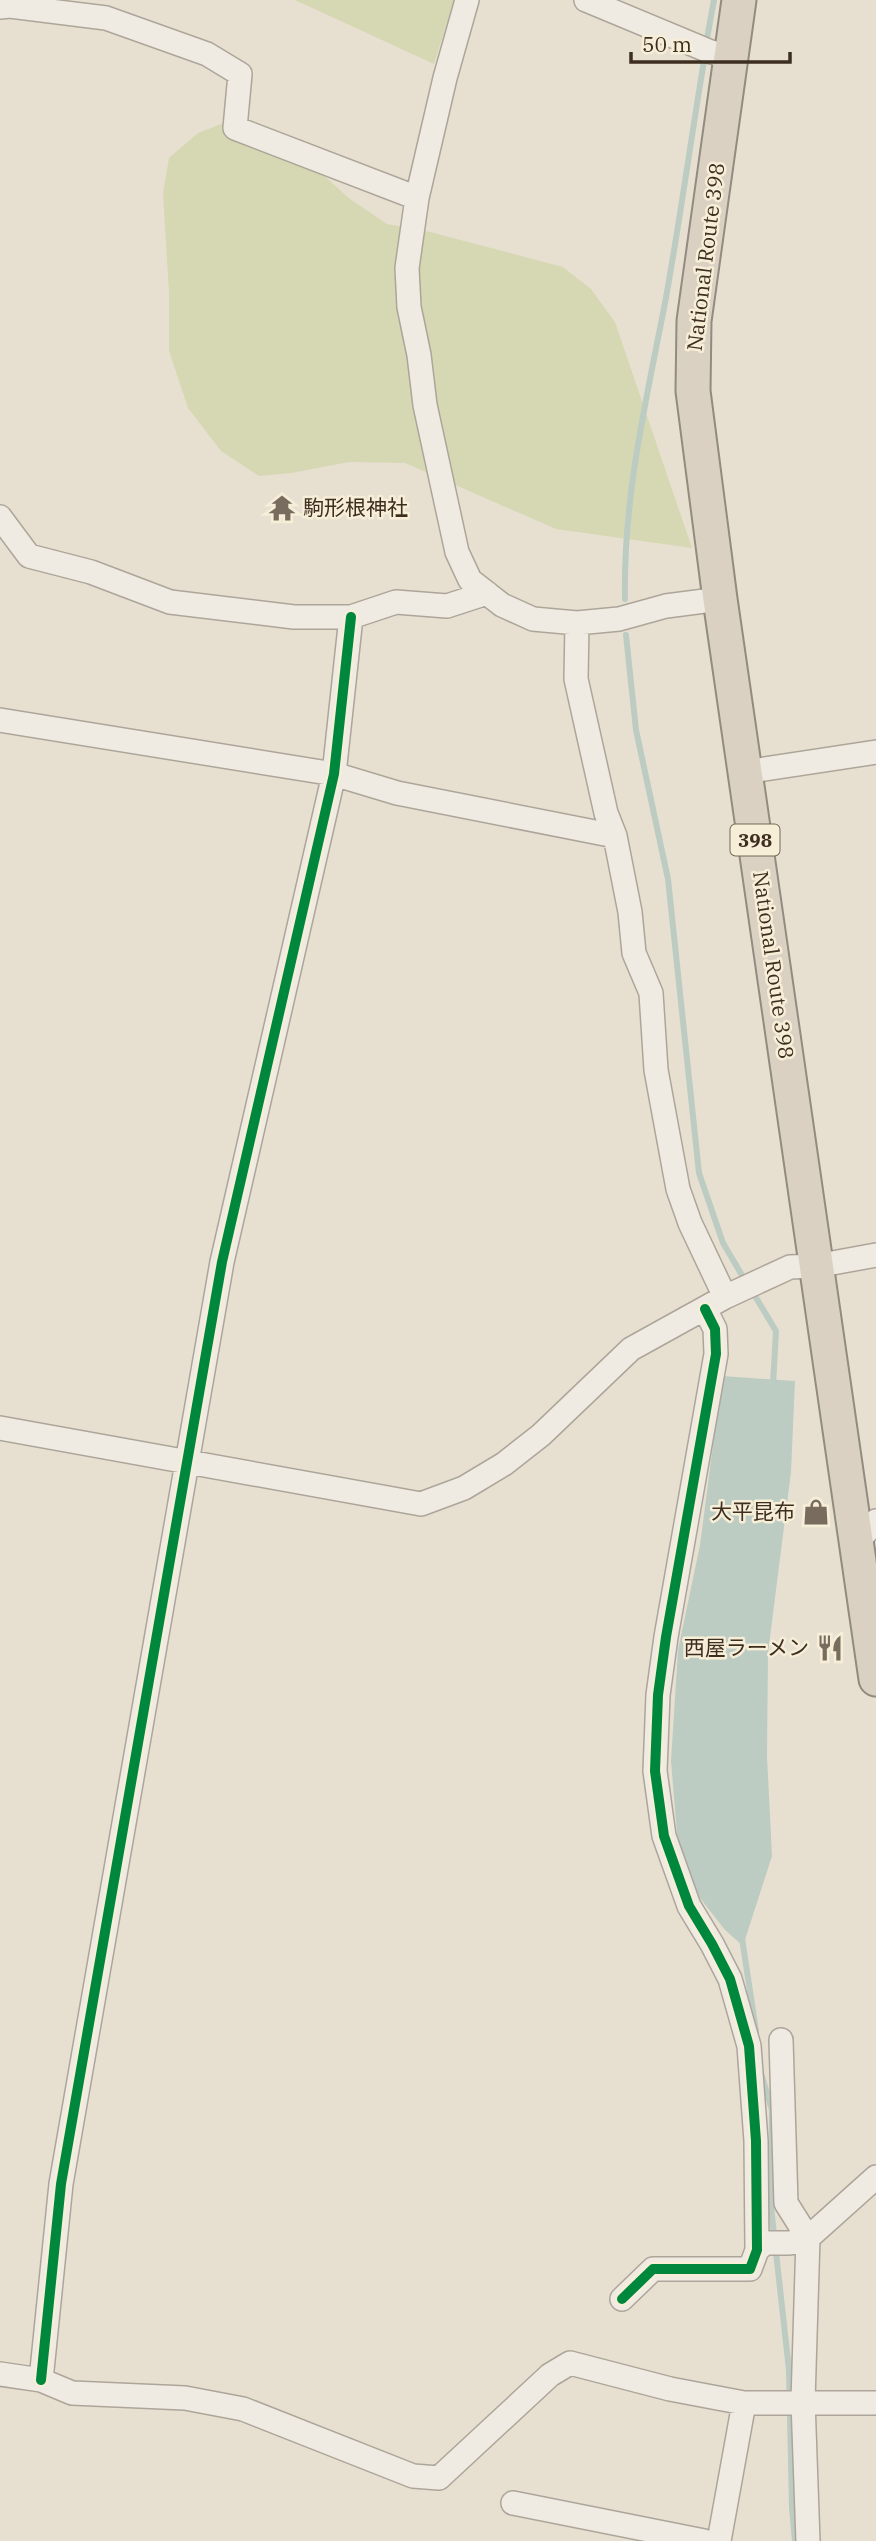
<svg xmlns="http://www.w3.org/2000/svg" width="876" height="2541" font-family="'IBM Plex Serif','Noto Sans JP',serif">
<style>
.green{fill:#d6d7b3}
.water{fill:#bcccc2}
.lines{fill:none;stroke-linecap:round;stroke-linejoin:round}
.stream{stroke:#bcccc2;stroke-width:6}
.minor-casing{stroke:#ada599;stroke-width:26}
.highway-casing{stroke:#928b80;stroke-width:37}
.minor{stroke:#efebe3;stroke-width:23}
.highway{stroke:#dad1c2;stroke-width:33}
.cycleway-casing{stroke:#f7eed8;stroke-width:15}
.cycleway{stroke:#00873e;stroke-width:10}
.labels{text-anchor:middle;stroke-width:5;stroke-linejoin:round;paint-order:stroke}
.shield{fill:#f7eed8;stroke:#756857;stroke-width:2}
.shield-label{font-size:19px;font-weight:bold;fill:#3d2e20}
.street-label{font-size:21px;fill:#3d2e20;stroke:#f7eed8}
.poi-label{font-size:21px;fill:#3d2e20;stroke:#f7eed8;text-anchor:end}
</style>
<rect width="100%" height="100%" fill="#e7e0d1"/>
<!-- green -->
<path class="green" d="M295 0H454L434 64Z
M239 117 260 125 293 148 350 199 387 224 430 232 563 267 591 289 615 322 692 548 556 529 405 463 349 462 291 473 259 476 221 451 188 408 169 351V294L163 193 169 158 198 133Z"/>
<!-- water -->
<path class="water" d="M722 1376 795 1381 791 1472 768 1653 767 1756 772 1856 743 1946 725 1930 700 1898 678 1846 671 1761 678 1650 700 1545Z"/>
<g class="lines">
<!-- stream -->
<path class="stream" d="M706 44 714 0
M625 599C623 498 646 401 665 303 680 221 691 137 705 55
M626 635 636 730 668 879 699 1173 723 1243 746 1282
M752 1291 776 1331 773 1385
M742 1938 756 2031
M761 2073 772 2110 771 2207 789 2370 792 2508 795 2541"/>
<!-- minor casing -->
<g class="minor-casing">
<path id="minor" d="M467 0 445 78 417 198 407 268 409 307 419 355 425 405 457 552 470 580 502 605 533 619 577 623 619 619 666 606 720 599
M586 0 711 52 731 57
M0 7 10 6 106 18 207 54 240 74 235 128 417 198
M0 517 29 556 91 572 170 602 294 617H351L396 602 447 606 487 593
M577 623 576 679 606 813 615 836 630 912 634 953 651 993 656 1070 678 1189 690 1223 725 1297
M0 720 334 774 397 793 615 836
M745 772 876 752
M0 1428 421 1504 464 1488 504 1464 541 1435 631 1349 725 1297 790 1267 816 1266 876 1255
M858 1541 876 1521
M757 2250 765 2243H790L808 2238 786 2203 781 2040
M622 2299 653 2269H750L757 2250 756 2141 749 2046 730 1979 712 1944 689 1906 664 1836 655 1771 658 1695 666 1637 716 1354 715 1329 705 1309
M0 2374 41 2380 72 2393 185 2398 243 2409 413 2476 439 2478 550 2375 570 2363 670 2389 744 2403H876
M41 2380 61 2184 222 1262 334 774 351 617
M513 2503 704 2541
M719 2541 744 2403
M808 2541 803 2401 808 2238 876 2177"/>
</g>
<!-- highway casing -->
<g class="highway-casing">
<path id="highway" d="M739 0 694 321 693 391 720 599 876 1679"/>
</g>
<!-- minor -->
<use href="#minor" class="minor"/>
<!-- highway -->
<use href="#highway" class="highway"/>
<!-- cycleway casing -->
<g class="cycleway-casing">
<path id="cycleway" d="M622 2299 653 2269H750L757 2250 756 2141 749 2046 730 1979 712 1944 689 1906 664 1836 655 1771 658 1695 666 1637 716 1354 715 1329 705 1309
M41 2380 61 2184 222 1262 334 774 351 617"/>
</g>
<!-- cycleway -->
<use href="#cycleway" class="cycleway"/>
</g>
<!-- icons -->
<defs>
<g id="temple-bare" transform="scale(2.1)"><path d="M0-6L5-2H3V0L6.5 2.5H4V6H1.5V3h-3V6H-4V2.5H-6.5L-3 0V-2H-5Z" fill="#786c5e" stroke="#f7eed8" stroke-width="2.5" paint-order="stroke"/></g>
<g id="shop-bare" transform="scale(2.1)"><path d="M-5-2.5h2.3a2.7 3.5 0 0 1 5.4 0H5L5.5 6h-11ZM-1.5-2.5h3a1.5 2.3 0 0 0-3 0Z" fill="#786c5e" stroke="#f7eed8" stroke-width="2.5" paint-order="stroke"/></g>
<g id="restaurant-bare" transform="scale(2.1)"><path d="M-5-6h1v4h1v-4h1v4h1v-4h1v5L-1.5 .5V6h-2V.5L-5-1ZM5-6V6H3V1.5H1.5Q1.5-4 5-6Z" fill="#786c5e" stroke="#f7eed8" stroke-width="2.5" paint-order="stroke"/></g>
</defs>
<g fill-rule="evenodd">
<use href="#temple-bare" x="282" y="508"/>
<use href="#shop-bare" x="816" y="1512"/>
<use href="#restaurant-bare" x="830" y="1648"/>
</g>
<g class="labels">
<!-- shield labels -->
<rect class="shield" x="730.5" y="824.5" width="49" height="31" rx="5"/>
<g class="shield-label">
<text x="755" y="847">398</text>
</g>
<!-- street labels -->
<g class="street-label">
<text transform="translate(706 257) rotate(-83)" y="7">National Route 398</text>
<text transform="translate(773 965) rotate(82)" y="7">National Route 398</text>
</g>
<!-- poi labels -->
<g class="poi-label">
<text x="303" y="515" text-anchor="start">駒形根神社</text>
<text x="795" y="1519">大平昆布</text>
<text x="809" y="1655">西屋ラーメン</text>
</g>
</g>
<!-- scale -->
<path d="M631 52v10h159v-10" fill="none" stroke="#3d2e20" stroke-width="3.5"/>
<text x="642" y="52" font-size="21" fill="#3d2e20" stroke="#f7eed8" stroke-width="5" paint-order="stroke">50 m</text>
</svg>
